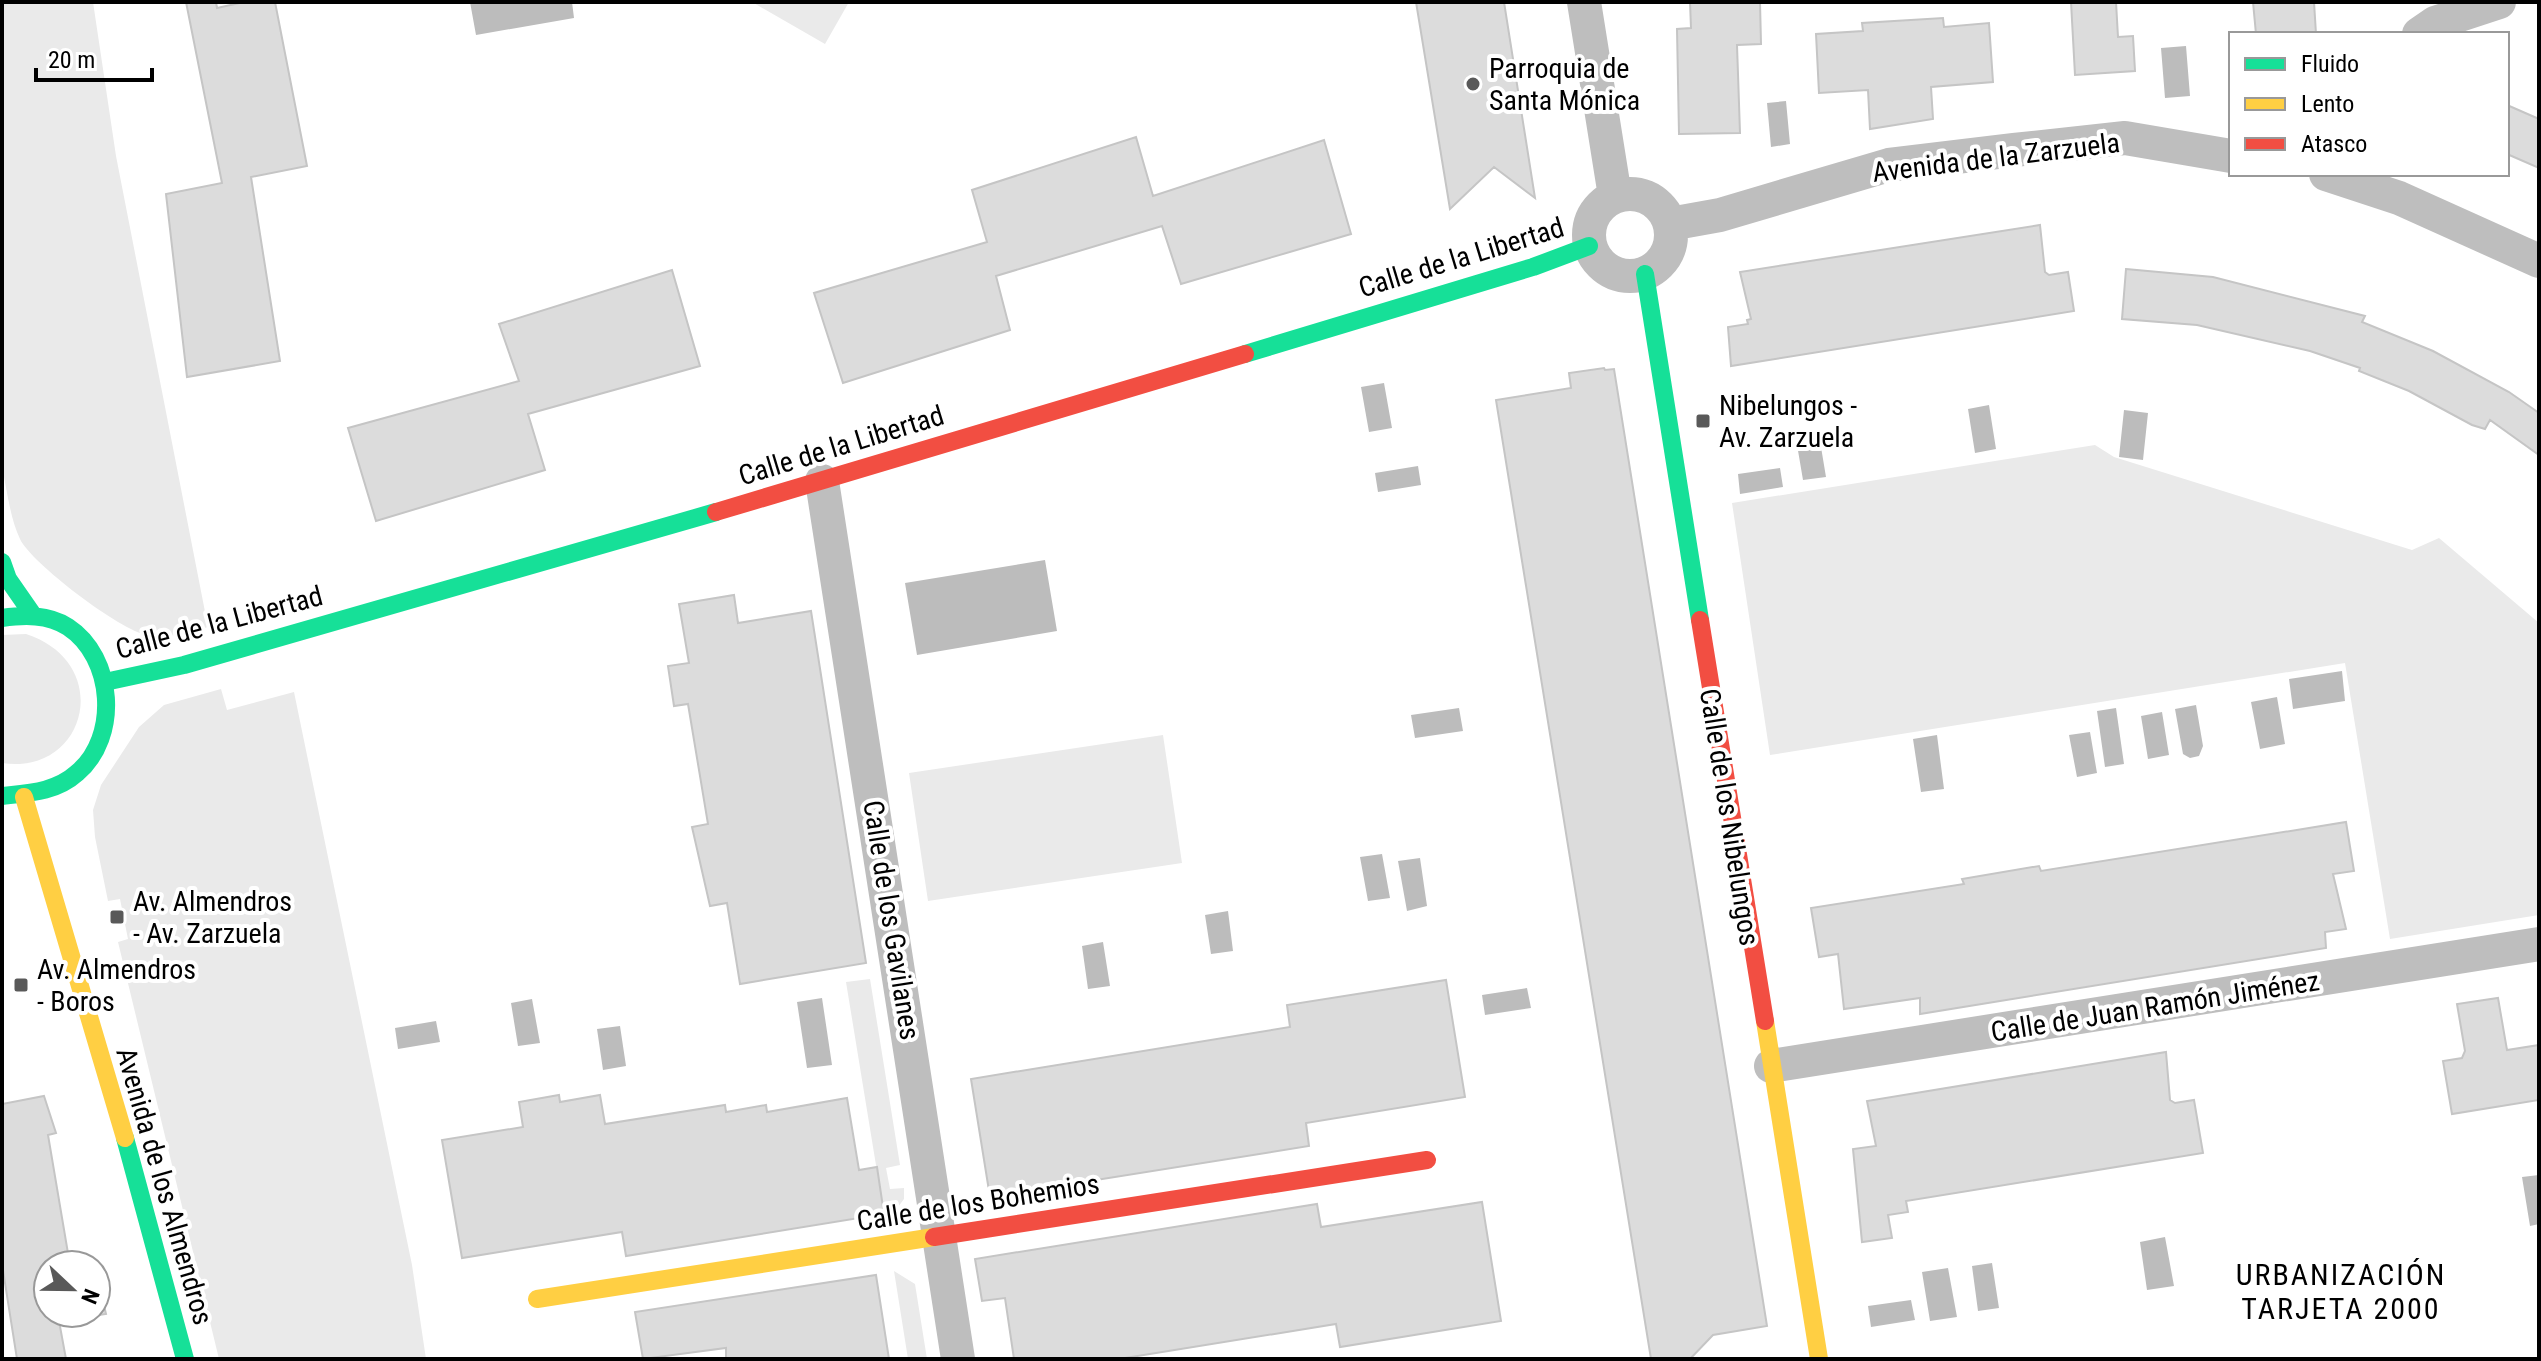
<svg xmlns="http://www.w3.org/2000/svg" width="2541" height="1361" font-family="'Roboto Condensed',sans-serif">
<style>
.green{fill:#eaeaea}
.water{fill:#bcbcbc}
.building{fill:#dcdcdc;stroke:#c5c5c5;stroke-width:2}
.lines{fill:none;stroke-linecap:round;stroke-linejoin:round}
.street{stroke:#bebebe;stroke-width:34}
.fast{stroke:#16e098;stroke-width:18}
.slow{stroke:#ffcf43;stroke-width:18}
.jam{stroke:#f24e42;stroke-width:18}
.poi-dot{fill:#595959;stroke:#fff;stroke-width:3}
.labels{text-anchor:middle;stroke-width:8;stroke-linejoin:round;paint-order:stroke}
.poi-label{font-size:28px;fill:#000;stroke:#fff;text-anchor:start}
.street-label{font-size:28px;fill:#000;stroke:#fff}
.neighbourhood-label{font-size:30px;letter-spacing:2px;fill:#000;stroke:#fff}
</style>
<rect width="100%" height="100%" fill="#fff"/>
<!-- green -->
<path class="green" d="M2 2H93L116 156 208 627C187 633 169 639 147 635 121 631 31 563 20 539 10 518 7 490 2 467Z
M752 2H849L825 44Z
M2095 445 2114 457 2412 550 2439 538 2539 623V915L2390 939 2345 663 1770 755 1732 503Z
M26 634C115 663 87 776 2 763V635Z
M221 689 227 710 294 692 412 1265 426 1359H219L118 942 128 939 120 899 108 901 95 837 93 810 101 785 139 727 164 705Z
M1163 735 1182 863 928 901 909 773Z
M870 979 900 1165 886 1168 890 1189 904 1188V1199L895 1211 884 1214 846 982Z
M894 1271 915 1284 927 1359H908Z"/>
<!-- water -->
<path class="water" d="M470 2H572L574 18 476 35Z
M2186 46 2190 96 2165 98 2161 48Z
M1786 101 1790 144 1771 147 1767 103Z
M1384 383 1392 428 1369 432 1361 387Z
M1989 405 1996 449 1975 453 1968 409Z
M2124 410 2148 413 2143 460 2119 457Z
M1818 429 1826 477 1803 480 1795 433Z
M1418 466 1421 485 1378 492 1375 473Z
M1780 468 1783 487 1740 494 1738 474Z
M1045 560 1057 631 917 655 905 583Z
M2342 671 2345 701 2293 709 2289 679Z
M2277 697 2285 744 2260 749 2251 702Z
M2196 705 2203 746 2199 756 2190 758 2183 754 2175 709Z
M1459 708 1463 731 1415 738 1411 715Z
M2116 708 2124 764 2105 767 2097 711Z
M2162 712 2169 755 2148 759 2141 716Z
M2090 732 2097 773 2077 777 2069 735Z
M1937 735 1944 789 1921 792 1913 739Z
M1382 854 1390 898 1368 901 1360 857Z
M1420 858 1427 906 1407 911 1398 861Z
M1228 911 1233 951 1211 954 1205 915Z
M1103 942 1110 986 1088 989 1082 946Z
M1527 988 1531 1008 1485 1015 1482 995Z
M822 998 832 1065 807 1068 797 1002Z
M532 999 540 1043 518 1046 511 1003Z
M436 1021 440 1042 398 1049 395 1028Z
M620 1026 626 1066 603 1070 597 1029Z
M2539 1175V1224L2530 1226 2522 1177Z
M2165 1237 2174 1286 2147 1290 2140 1242Z
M1992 1263 1999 1308 1978 1311 1972 1266Z
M1948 1268 1957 1317 1930 1321 1922 1272Z
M1911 1300 1915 1320 1871 1327 1868 1306Z"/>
<!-- building -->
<path class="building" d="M186 2H216L217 8 244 2H275L307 166 251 177 280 361 187 377 166 194 222 183Z
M1416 2H1504L1535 198 1494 167 1450 209Z
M1690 2H1760L1761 44 1737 45 1740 133 1679 134 1677 29 1691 28Z
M2071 2H2116L2118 37 2133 36 2135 71 2075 75Z
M2253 2H2314L2316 34H2256Z
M1943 18 1944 27 1989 23 1993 82 1931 87 1933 119 1870 129 1868 90 1819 93 1816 34 1863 31 1862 23Z
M2507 105 2539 119V168L2507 154Z
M1136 137 1153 196 1324 140 1351 234 1181 284 1162 226 996 276 1010 330 843 383 814 293 987 242 972 190Z
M2040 225 2045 272 2049 275 2068 272 2074 311 1731 366 1728 327 1748 324 1747 320 1751 319 1740 272Z
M2126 269 2213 277 2365 316 2362 322 2433 351 2509 392 2539 413V455L2490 420 2485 429 2472 425 2409 391 2359 371 2360 368 2310 351 2197 325 2122 319Z
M672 270 700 366 528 414 545 470 376 521 348 428 519 381 499 324Z
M1604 368 1605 370 1614 369 1767 1326 1713 1335 1690 1359H1651L1496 400 1571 388 1569 373Z
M734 595 738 623 811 611 866 963 740 984 727 903 710 906 692 827 708 824 688 704 674 706 668 666 689 663 679 604Z
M2346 822 2354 871 2333 874 2346 929 2325 932 2326 948 1920 1014V998L1844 1009 1838 954 1819 957 1811 908 1964 884 1962 879 2039 866 2041 871Z
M1446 980 1465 1097 1306 1123 1309 1146 990 1197 971 1079 1290 1027 1287 1005Z
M2498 998 2507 1050 2539 1045V1100L2452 1114 2443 1061 2462 1058 2465 1051 2457 1004Z
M2166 1052 2170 1100 2175 1103 2194 1100 2203 1153 1906 1201 1908 1212 1888 1215 1892 1238 1862 1242 1853 1149 1876 1146 1867 1101Z
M559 1095 560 1102 600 1095 605 1124 725 1105 726 1112 766 1105 767 1112 847 1098 859 1170 877 1167 884 1214 626 1256 622 1232 462 1258 442 1140 523 1127 519 1102Z
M44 1096 56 1133 48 1135 70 1265H48V1313H96L97 1277 106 1314 59 1321 66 1359H17L2 1264V1104Z
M1482 1202 1501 1321 1340 1347 1336 1324 1119 1359H1014L1005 1298 982 1301 975 1259 1317 1204 1321 1227Z
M876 1275 889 1359H726V1348L643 1359 635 1312Z"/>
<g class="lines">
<!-- street -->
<path class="street" d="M1584 2 1615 196
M2419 34 2435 23 2499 2
M2326 174 2399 198 2539 261
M1589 235a41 41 0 1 1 82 0a41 41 0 1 1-82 0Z
M1670 224 1720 215 1889 165 2014 150 2125 138 2231 156
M822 481 958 1359
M1771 1066 2539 944"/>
<!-- fast -->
<path class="fast" d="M1645 274 1700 620
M1245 354 1533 267 1589 246
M2 562 8 579 33 615
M2 618C24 615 48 614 68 627 114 657 120 737 77 773 56 792 29 793 2 796
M105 682 184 665 716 512
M125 1138 185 1359"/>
<!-- slow -->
<path class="slow" d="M24 797 125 1138
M1765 1021 1819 1359
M537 1299 934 1237"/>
<!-- jam -->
<path class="jam" d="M716 512 1245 354
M1700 620 1765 1021
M934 1237 1427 1160"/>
</g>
<!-- markers -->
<g class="poi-dot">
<circle cx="1473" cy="84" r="8"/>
<rect x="1695" y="413" width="16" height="16" rx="4"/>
<rect x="109" y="909" width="16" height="16" rx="4"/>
<rect x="13" y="977" width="16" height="16" rx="4"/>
</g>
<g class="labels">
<!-- poi labels -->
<g class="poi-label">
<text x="1489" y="78">Parroquia de<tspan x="1489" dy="32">Santa Mónica</tspan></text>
<text x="1719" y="415">Nibelungos -<tspan x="1719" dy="32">Av. Zarzuela</tspan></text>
<text x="133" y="911">Av. Almendros<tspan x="133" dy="32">- Av. Zarzuela</tspan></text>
<text x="37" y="979">Av. Almendros<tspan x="37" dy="32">- Boros</tspan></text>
</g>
<!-- street labels -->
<g class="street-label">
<text transform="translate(1996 157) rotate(-7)" y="10">Avenida de la Zarzuela</text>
<text transform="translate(1461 257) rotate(-17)" y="10">Calle de la Libertad</text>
<text transform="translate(841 445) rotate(-17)" y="10">Calle de la Libertad</text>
<text transform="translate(219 622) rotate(-15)" y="10">Calle de la Libertad</text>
<text transform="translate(1730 817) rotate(81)" y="10">Calle de los Nibelungos</text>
<text transform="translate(892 920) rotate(81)" y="10">Calle de los Gavilanes</text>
<text transform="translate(2155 1006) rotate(-9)" y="10">Calle de Juan Ramón Jiménez</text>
<text transform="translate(165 1186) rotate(74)" y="10">Avenida de los Almendros</text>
<text transform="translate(978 1202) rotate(-9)" y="10">Calle de los Bohemios</text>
</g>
<!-- neighbourhood labels -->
<g class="neighbourhood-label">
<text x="2341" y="1285">URBANIZACIÓN<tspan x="2341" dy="34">TARJETA 2000</tspan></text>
</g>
</g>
<!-- border -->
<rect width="2541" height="1361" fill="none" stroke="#000000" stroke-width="8"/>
<!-- legend -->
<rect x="2229" y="32" width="280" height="144" fill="#ffffff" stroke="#999999" stroke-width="2"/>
<rect x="2245" y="58" width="40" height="12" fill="#16e098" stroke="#999999" stroke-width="2"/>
<text x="2301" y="72" font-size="24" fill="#000000">Fluido</text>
<rect x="2245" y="98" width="40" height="12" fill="#ffcf43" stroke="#999999" stroke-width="2"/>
<text x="2301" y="112" font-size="24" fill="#000000">Lento</text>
<rect x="2245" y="138" width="40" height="12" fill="#f24e42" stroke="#999999" stroke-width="2"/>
<text x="2301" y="152" font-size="24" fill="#000000">Atasco</text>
<!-- north arrow -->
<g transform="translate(72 1289) rotate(112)"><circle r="38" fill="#ffffff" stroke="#999999" stroke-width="2"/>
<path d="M0-6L14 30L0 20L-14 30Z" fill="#595959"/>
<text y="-12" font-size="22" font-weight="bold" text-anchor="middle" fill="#000000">N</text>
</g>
<!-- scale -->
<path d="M36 68v12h116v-12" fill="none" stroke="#000000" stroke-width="4"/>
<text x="48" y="68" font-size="24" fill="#000000" stroke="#ffffff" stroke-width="6" paint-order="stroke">20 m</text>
</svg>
